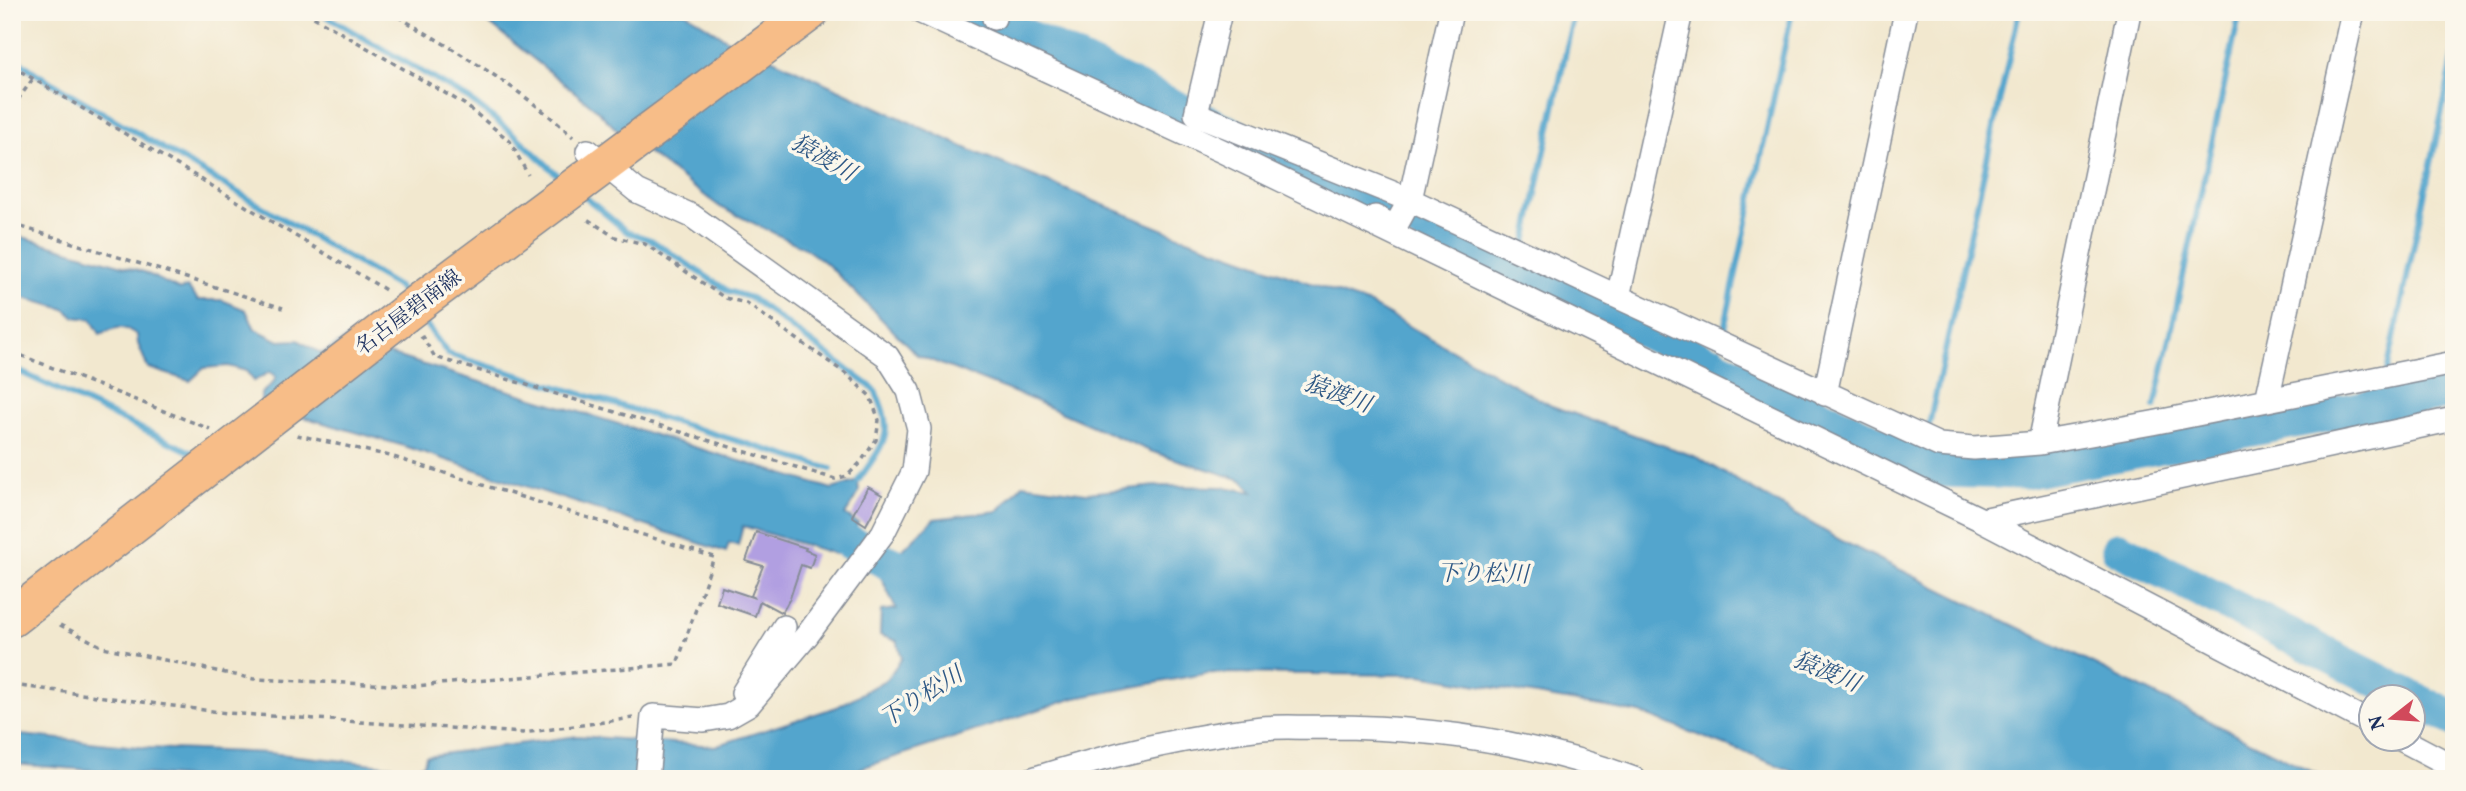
<svg xmlns="http://www.w3.org/2000/svg" width="2466" height="791" font-family="Vollkorn,'Noto Serif JP',serif">
<style>
.water{fill:#52a5cd;stroke:#366a96;stroke-width:2}
.lines{fill:none;stroke-linecap:round;stroke-linejoin:round}
.stream{stroke:#52a5cd;stroke-width:6}
.river{stroke:#52a5cd;stroke-width:35}
.building{fill:#b19fe1}
.street-casing{stroke:#868c96;stroke-width:26}
.primary-casing{stroke:#868c96;stroke-width:40}
.path{stroke:#868c96;stroke-width:3.5;stroke-dasharray:5 5;stroke-linecap:butt}
.street{stroke:#fff;stroke-width:23}
.primary{stroke:#f7bd88;stroke-width:37}
.primary-bridge-casing{stroke:#868c96;stroke-width:40;stroke-linecap:butt}
.primary-bridge{stroke:#f7bd88;stroke-width:37}
.labels{text-anchor:middle;stroke-width:7;stroke-linejoin:round;paint-order:stroke}
.street-label{font-size:21px;fill:#1b2f5e;stroke:#fbf7ec}
.water-label{font-size:23px;font-style:italic;fill:#2e5885;stroke:#fbf7ec}
</style>
<rect width="100%" height="100%" fill="#fbf7ec"/>
<filter id="ink" filterUnits="userSpaceOnUse"><feTurbulence type="fractalNoise" baseFrequency=".0143" numOctaves="2"/><feDisplacementMap in="SourceGraphic" scale="14" xChannelSelector="R" yChannelSelector="G"/><feConvolveMatrix kernelMatrix="1 2 1 2 8 2 1 2 1" color-interpolation-filters="sRGB"/></filter>
<filter id="wash" filterUnits="userSpaceOnUse"><feTurbulence type="fractalNoise" baseFrequency=".00686" numOctaves="4" result="noise"/><feDisplacementMap in="SourceGraphic" scale="28" xChannelSelector="R" yChannelSelector="G"/><feGaussianBlur stdDeviation="1.57" result="paint"/><feColorMatrix in="noise" values="0 0 0 0 0 0 0 0 0 0 0 0 0 0 0 0 0 1.4 0 .05"/><feComposite in="paint" operator="in"/></filter>
<g filter="url(#wash)">
<rect width="100%" height="100%" fill="#f2e8cf"/>
<!-- water -->
<path class="water" d="M475 12H685L734 44 762 54 970 150 1101 204 1179 236 1369 304 1552 406 1696 457 1842 541 2327 779H1814L1640 713 1421 675 1208 673 1075 698 861 768 846 779H209L12 764V734L148 748 269 753 414 768 424 764 426 756 578 736 715 746 837 707 887 679 902 658 897 641 880 635 881 611 896 609 879 573 934 519 998 511 1023 484 1086 493 1157 486 1224 487 1253 492 1242 480 1150 451 1026 397 917 355 827 264 803 247 720 207 616 129 597 110Z
M12 234 144 272 180 290 187 287 198 300H222L246 310 255 329 279 341 298 340 321 353C333 349 339 341 350 337L382 352 832 489 858 481 859 493 845 515 858 523 854 529 866 537 851 554 841 547 835 554 743 526 738 545 729 543 726 552 404 446 261 405V394L273 383 276 377 270 372 254 381 246 371 228 366 204 368 190 381 148 368 138 344 137 335C122 324 116 327 100 334L91 319 74 317 65 309 12 295Z"/>
<g class="lines">
<!-- stream -->
<path class="stream" d="M319 12 469 99 516 136 564 181
M12 56 37 74 398 287 407 298
M584 196 627 232 651 240 728 291 751 298 874 389C897 433 884 443 858 481
M1525 247 1574 12
M1520 271 1522 257
M419 315 448 354 831 469
M1722 339 1792 12
M1716 365 1719 349
M12 368 195 454
M2387 372 2454 55
M2381 405 2385 382
M2155 407 2240 12
M1927 434 2019 12
M2146 449 2148 440
M1921 463 1925 445"/>
<!-- river -->
<path class="river" d="M975 12 1935 470 2024 472 2454 391
M838 536 889 563 933 581
M2119 549 2409 696
M2414 699 2454 719"/>
</g>
<g id="blocks">
<!-- building -->
<path class="building" d="M868 487 882 495 866 525 852 516Z
M756 532 806 548 805 550 815 554 810 568 801 565 790 598 782 613 760 601 755 616 717 603 722 587 755 598 751 596 763 566 746 561Z"/>
</g>
</g>
<g filter="url(#ink)">
<use href="#blocks" fill-opacity="0" stroke="#868c96" stroke-width="2"/>
<g class="lines">
<!-- street casing -->
<g class="street-casing">
<path id="street" d="M921 12 1222 151 1982 520 2372 724
M1220 12 1196 114 1410 200 1395 227 1375 217
M1451 12 1410 200 1618 297
M1681 12 1618 297 1939 445 1974 448 2040 443 2152 423 2454 363
M994 18 995 12
M588 151 637 191 692 216 887 356 909 391 919 429 914 471 883 533 808 634 749 704 728 716 704 720 653 716 647 779
M1825 394 1906 12
M2267 400 2353 12
M2040 443 2129 12
M1982 520 2454 419
M743 693 784 627
M2399 738 2454 767
M1033 779C1108 755 1184 737 1262 728 1283 726 1305 728 1326 727 1430 727 1535 742 1634 779"/>
</g>
<!-- primary casing -->
<g class="primary-casing">
<path id="primary" d="M424 299 810 12
M12 618 403 315"/>
</g>
<!-- path -->
<path class="path" d="M305 12 464 104 510 141 528 175
M390 12C453 49 519 86 573 137
M12 66 389 292
M12 108 32 80
M12 224 283 308
M421 335 435 357 835 479 847 476 860 463 876 440 879 420 870 396 845 373 746 303 725 298 645 244 615 237 584 217
M12 352 210 429
M60 625 103 647 254 679 415 686 677 664 714 557 390 456 293 434
M12 685 227 713 523 733 633 718"/>
<!-- street -->
<use href="#street" class="street"/>
<!-- primary -->
<use href="#primary" class="primary"/>
<!-- primary-bridge casing -->
<g class="primary-bridge-casing">
<path id="primary-bridge" d="M403 315 424 299"/>
</g>
<!-- primary-bridge -->
<use href="#primary-bridge" class="primary-bridge"/>
</g>
</g>
<g class="labels">
<!-- street labels -->
<g class="street-label">
<text transform="translate(408 312) rotate(-37)" y="7">名古屋碧南線</text>
</g>
<!-- water labels -->
<g class="water-label">
<text transform="translate(824 157) rotate(30)" y="8">猿渡川</text>
<text transform="translate(1338 393) rotate(20)" y="8">猿渡川</text>
<text transform="translate(1483 573) rotate(1)" y="8">下り松川</text>
<text transform="translate(1827 671) rotate(23)" y="8">猿渡川</text>
<text transform="translate(921 696) rotate(-32)" y="8">下り松川</text>
</g>
</g>
<!-- margin -->
<rect width="2466" height="791" fill="none" stroke="#fbf7ec" stroke-width="42"/>
<!-- north arrow -->
<g transform="translate(2392 718) rotate(253)"><circle r="33" fill="#fbf7ec" stroke="#a1a7b3" stroke-width="2"/>
<path d="M0-5L12 26L0 18L-12 26Z" fill="#d1495b"/>
<text y="-10" font-size="19" font-weight="bold" text-anchor="middle" fill="#1b2f5e">N</text>
</g>
</svg>
